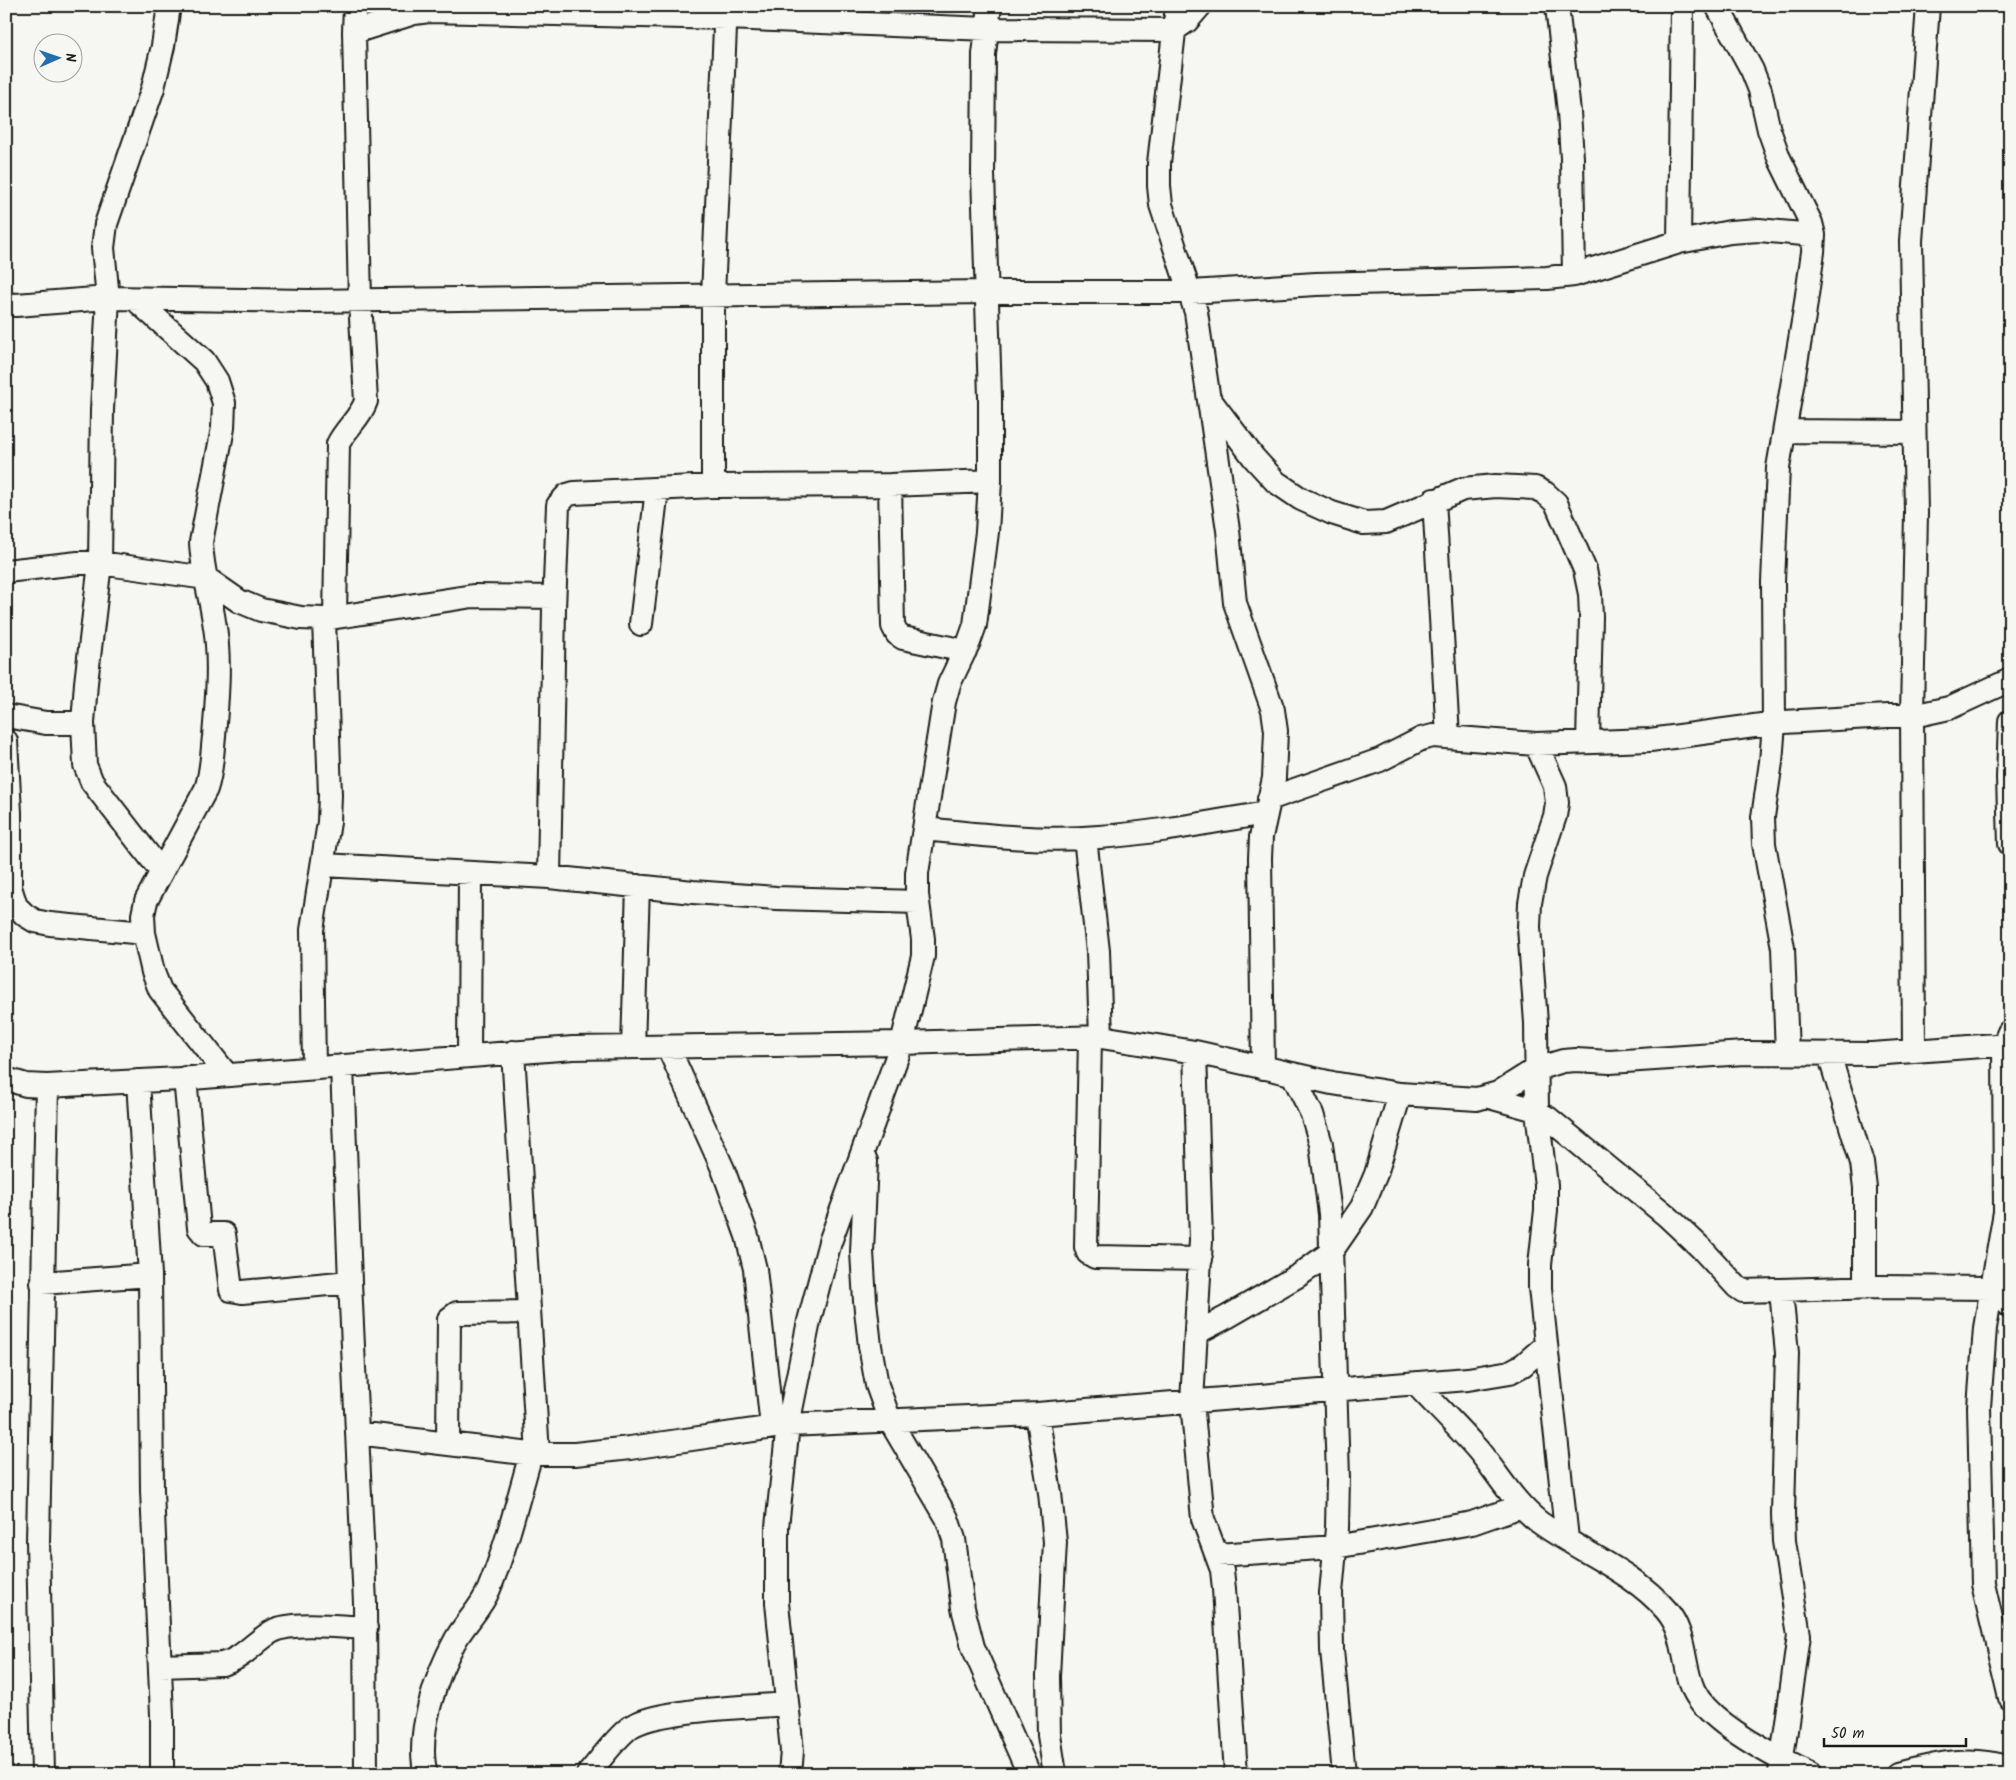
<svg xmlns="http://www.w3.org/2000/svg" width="2016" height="1780" font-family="Kalam,sans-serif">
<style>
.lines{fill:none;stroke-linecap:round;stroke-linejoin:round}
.street-casing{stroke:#1c1c1c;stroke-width:26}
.street{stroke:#f6f6f2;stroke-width:22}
</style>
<rect width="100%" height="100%" fill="#f6f6f2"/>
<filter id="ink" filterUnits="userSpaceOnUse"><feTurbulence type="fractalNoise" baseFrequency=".02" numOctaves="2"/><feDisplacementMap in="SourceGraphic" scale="10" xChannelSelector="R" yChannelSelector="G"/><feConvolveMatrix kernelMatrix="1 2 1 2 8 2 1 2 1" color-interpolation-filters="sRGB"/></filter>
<g filter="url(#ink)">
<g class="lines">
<!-- street casing -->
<g class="street-casing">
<path id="street" d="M1177 6 1159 163V186L1161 205 1196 312 1228 530 1235 603 1273 710 1276 731 1274 778 1261 837 1260 858 1263 1068
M1557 6 1569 112 1572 158 1574 275
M1717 6 1752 70 1760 90 1769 130 1779 158 1811 223 1814 235 1813 252 1804 316 1778 468 1773 582 1774 724 1771 762 1763 817 1764 844 1783 948 1787 1053
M354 32 414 13 429 11 726 18 987 29 1174 30 1187 21 1200 6
M1679 242 1682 6
M135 299 204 361 217 381 224 403 223 428 201 542C202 569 210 595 214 621 221 659 217 699 214 736 212 754 212 772 206 789L146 901 143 915 144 933 153 972 160 990 227 1075
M6 304 16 305 108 298 308 301 986 292H1191L1316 284 1547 278 1574 275 1679 242 1730 232 1759 230 1814 235
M1211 401 1254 458 1276 482 1301 499 1332 513 1364 523 1386 522 1463 489 1496 486 1535 488 1545 493 1556 503 1585 570 1590 594 1591 617 1588 742
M1785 431 1914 432
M890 485 893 626 897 634 903 638 965 651
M713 486V295L726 6
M1434 500 1448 736
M6 571 78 563H100L206 578 239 601 261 610 301 618 324 619 473 596 554 597
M335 617 338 444C346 428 361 417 366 401L360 301 354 32 355 6
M641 624 657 489
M6 716 46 723H83
M2010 721 2008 778 2010 844
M6 741 10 812V887L16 906 25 915 35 921 50 924 144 933
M1536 744 1555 786 1557 803 1555 816 1535 876 1530 903 1529 927 1536 1023 1537 1112 1546 1185V1210L1540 1265V1288L1567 1539
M1269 799 1380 760 1421 739 1433 736 1536 744 1650 740 1784 722 1922 714 1949 708 2010 680
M924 829C982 835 1041 842 1099 837 1155 833 1211 822 1266 813
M1085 838 1098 951 1101 1037
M323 865 549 877 693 892 776 898 918 902
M161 871 92 782 85 765 83 723 86 683 100 563 102 410 108 298 103 248 106 224 153 88 163 46 169 6
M549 877 554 609 558 505 567 495 574 493 713 486 890 485 990 481
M2009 1032 2004 1044 2005 1212 1985 1328 1979 1407 1983 1584 2010 1698
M1090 1038 1086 1247 1088 1253 1095 1257 1201 1259
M633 1047 638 886
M668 1047 723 1169 747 1236 755 1269 772 1427
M1914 1051 1912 714 1916 513 1911 241 1928 6
M513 1052 538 1454
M1195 1052 1201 1240 1192 1402 1203 1519 1222 1570 1224 1589 1236 1774
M1829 1054 1862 1163 1865 1188V1288
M469 1056 470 873
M342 1066 350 1282 365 1603 366 1774
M314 1068 312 930 329 822 330 795 324 619
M1293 1075 1312 1114 1321 1144 1330 1214 1338 1478 1337 1528 1331 1593 1332 1650 1344 1774
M185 1078 199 1228 204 1234H224L231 1290 242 1292 350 1282
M6 1079 26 1085 47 1086 179 1079 573 1048 902 1043 1101 1037 1195 1052 1332 1083 1400 1094 1477 1099 1498 1093 1536 1069 1563 1061 1576 1060 1610 1062 1744 1053 1872 1054 2010 1044
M138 1081 150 1275 152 1491 162 1715V1774
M1489 1097 1532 1109 1548 1118 1667 1216 1701 1248 1737 1287 1743 1291 1878 1287 1991 1288 2010 1306
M866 1161 862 1252 865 1301 870 1346 877 1385 890 1421 947 1518 954 1539 963 1608 973 1647 1029 1774
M42 1283 150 1275
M1196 1333 1227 1317 1301 1274 1331 1252 1362 1207 1376 1174 1400 1094
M1416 1384C1436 1406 1458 1427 1478 1450 1498 1474 1514 1503 1539 1522 1580 1552 1633 1571 1666 1610 1687 1634 1682 1666 1694 1691 1710 1724 1777 1758 1810 1774
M1037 1414 1050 1493 1055 1542 1048 1676 1049 1735 1055 1774
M357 1433 531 1454H575L630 1448 788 1425 1037 1414 1468 1379 1510 1372 1523 1365 1546 1345
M448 1444 449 1319 457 1313 529 1312
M1217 1555 1335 1547 1472 1523 1521 1506
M160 1666 222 1664C243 1659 255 1641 273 1631 293 1621 342 1627 366 1628
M1780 1773 1799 1635 1784 1541 1783 1514 1787 1353 1781 1291
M43 1774 38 1541 47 1086
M426 1774C415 1735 437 1673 456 1639 466 1622 482 1607 489 1589 507 1545 518 1499 531 1454
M588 1774C601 1759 613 1741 629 1728 653 1709 753 1707 787 1704
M790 1774 792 1751 777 1603V1527L788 1425 809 1321 830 1242 902 1043 923 956V939L917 895V873L944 702 949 684 969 642 975 625 987 532 990 481V397L983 174 984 54 990 6
M1897 1774C1937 1764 1969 1755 2010 1768"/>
</g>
<!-- street -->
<use href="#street" class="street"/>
</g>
</g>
<!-- margin -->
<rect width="2016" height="1780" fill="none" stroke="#f6f6f2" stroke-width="25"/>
<rect x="12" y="12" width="1991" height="1755" fill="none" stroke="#1c1c1c" stroke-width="2" filter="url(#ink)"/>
<!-- north arrow -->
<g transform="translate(58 58) rotate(88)"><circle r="24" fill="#f6f6f2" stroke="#9f9f9c"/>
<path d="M0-4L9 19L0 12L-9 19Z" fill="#1f6fb2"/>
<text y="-8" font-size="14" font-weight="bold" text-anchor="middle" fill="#1c1c1c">N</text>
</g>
<!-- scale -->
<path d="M1824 1738v8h142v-8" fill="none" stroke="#1c1c1c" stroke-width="2.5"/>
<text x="1831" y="1738" font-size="15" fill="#1c1c1c" stroke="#f6f6f2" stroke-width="4" paint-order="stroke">50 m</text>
</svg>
